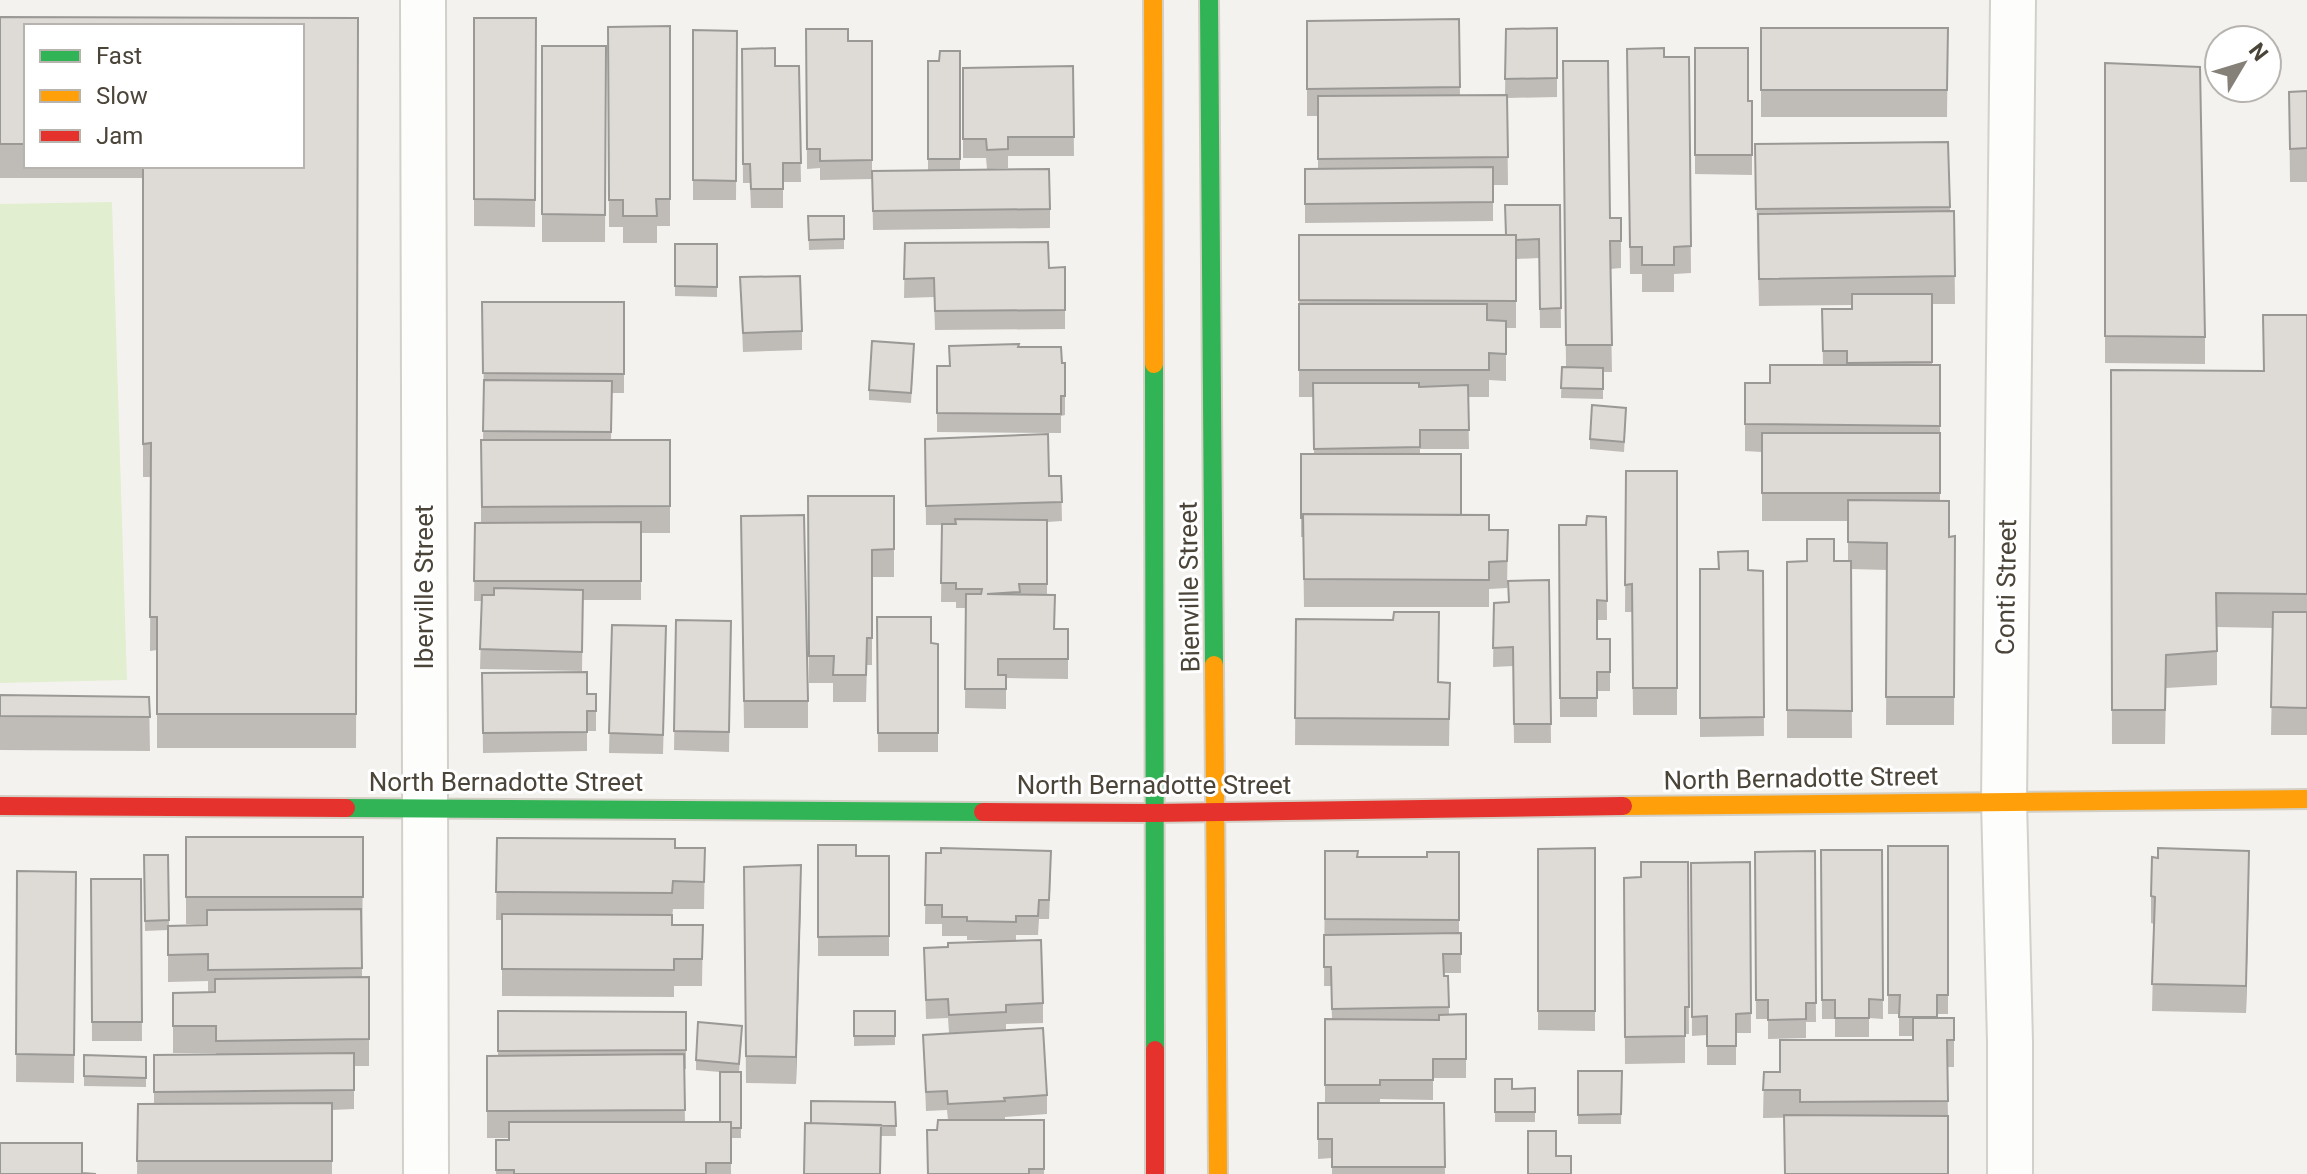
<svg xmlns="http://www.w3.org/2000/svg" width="2307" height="1174" font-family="Roboto,sans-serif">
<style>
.green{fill:#e1eecf}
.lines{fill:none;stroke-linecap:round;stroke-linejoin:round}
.street-casing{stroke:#d2d0cb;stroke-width:48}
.fast-casing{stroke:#d3cfc5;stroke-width:22}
.slow-casing{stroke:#d3cfc5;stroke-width:22}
.jam-casing{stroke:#d3cfc5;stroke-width:22}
.street{stroke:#fdfdfc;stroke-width:44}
.fast{stroke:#30b455;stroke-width:18}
.slow{stroke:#ff9f0a;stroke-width:18}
.jam{stroke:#e5322d;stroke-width:18}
.wall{fill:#bfbcb8;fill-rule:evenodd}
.shaded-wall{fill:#9b9996}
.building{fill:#dedbd6;stroke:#9b9996;stroke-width:2}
.labels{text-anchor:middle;stroke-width:6;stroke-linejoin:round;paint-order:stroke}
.street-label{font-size:26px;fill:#4b4439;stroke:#fff}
</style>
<rect width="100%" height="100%" fill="#f4f2ee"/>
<!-- green -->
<path class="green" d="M112 202 127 680 0 683V204Z"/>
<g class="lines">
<!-- street casing -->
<g class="street-casing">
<path id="street" d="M423 0 426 1174
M2010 1174V1042L2004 801 2013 0"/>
</g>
<!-- fast casing -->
<g class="fast-casing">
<path id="fast" d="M1209 0 1214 665
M1154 364 1155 1050
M346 808 983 812"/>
</g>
<!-- slow casing -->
<g class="slow-casing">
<path id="slow" d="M1153 0 1154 364
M1214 665 1218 1174
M1623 806 2307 799"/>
</g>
<!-- jam casing -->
<g class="jam-casing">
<path id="jam" d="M0 806 346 808
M983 812 1154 813 1623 806
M1155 1050V1174"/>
</g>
<!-- street -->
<use href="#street" class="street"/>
<!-- fast -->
<use href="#fast" class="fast"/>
<!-- slow -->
<use href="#slow" class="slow"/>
<!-- jam -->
<use href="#jam" class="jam"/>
</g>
<!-- wall -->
<path class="wall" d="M0 17 358 18 356 748H157V650L150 651 151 477H143V178H0ZM26 26 302 166H26Z
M474 18H536L535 227 474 226Z
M1459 19 1460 95H1505L1506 29 1557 28V97L1507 98 1508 185H1493V221L1305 223V169H1318V116H1307V21Z
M670 26V226H657V243H623V227H609L608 27Z
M1761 28H1948L1947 117H1761Z
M806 29 848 41H872V179L820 180V168L807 169Z
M693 30 737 31 736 200H693Z
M542 46H606L605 242H542Z
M1695 48 1748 101H1752V175L1695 174Z
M742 49 775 66H799L801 182H783V208H751L750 183H743Z
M1627 49 1664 57H1689L1691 273 1674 274V292H1642V274H1630Z
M960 51V170L1050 209V228L873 230 872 171 928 170V61H939Z
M1563 61 1610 218H1621V268L1610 269 1612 372H1603V399L1561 398 1562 367H1566Z
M2105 63 2205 337V364L2105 363Z
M1073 66 1074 156H1008V168L987 169 986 158H963V68Z
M2307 91V182H2290L2289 92Z
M1948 142 1950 211H1954L1955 304H1932V365H1940V501L1949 537 1955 536 1954 725H1886L1887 570 1851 569 1852 738H1787V562L1848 561V521H1762V452L1745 451V383H1770L1823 365 1822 309H1852V305L1759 306 1755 144Z
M1560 205 1561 328H1540L1539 258 1516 259V328H1506V381L1489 380V397H1468L1469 449H1420V454L1461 515 1489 530H1508L1507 588 1489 589V607H1304L1303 537H1301V454H1314L1313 397H1299V235H1505Z
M808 216 844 239V249L809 250Z
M905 243 1049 268 1065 310V329L935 330 934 297 904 298Z
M675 244H717V297L675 296Z
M740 277 802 331V350L743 352Z
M482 302H624V393H612L611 440H670V533H641V600H583L582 671 480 669 482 601H474L475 523H481V440H483L484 393Z
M2307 315V735H2271L2273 628 2217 627V685L2166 688 2165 744H2112L2111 370 2264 371Z
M1018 347 1065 363V415L1061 416V433L937 432V366H949Z
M914 354 911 403 869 400V390Z
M1626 417 1624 452 1590 449V439Z
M925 439 1049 476H1061L1062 521 1047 522V594L1055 629H1068V679L1006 678V709L965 708 966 608H956V602H941L942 525H926Z
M1626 471H1677V715H1633L1632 612H1625Z
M808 496H894V577H872V665H867L866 702H833V683H809Z
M741 516 808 701V728H744Z
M1606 517 1607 620H1597V639H1610V691H1597V717H1560L1559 525H1586Z
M1700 569 1763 571 1764 736 1700 737Z
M1549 580 1551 743H1514L1513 666 1493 667 1494 603 1508 602Z
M877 617 931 643 938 644V752H878Z
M1296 619 1439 682 1450 683 1449 746 1295 745Z
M676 620 731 621 729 752 674 750Z
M612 625 666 645 663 754 609 753Z
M482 673 587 694H596V731H587V751L483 753Z
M0 695 149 697 150 751 0 750Z
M186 837H363L362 977H369V1066H354V1109L332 1110V1174H137L138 1104H154V1055L216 1054V1053H173V993L208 992V981L168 982V930L145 931 144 855H168L169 926 207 925V924H186Z
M497 838 675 848H705L704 909H673L672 919V925H703L702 986H674V997L502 996V920H496Z
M818 845 856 856H889V956H818Z
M1888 846H1948V1014H1937V1018H1954V1067H1947L1948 1116 1763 1118 1764 1072H1780L1913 1040V1036H1899V1014H1888Z
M1595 848V1031L1538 1030V849Z
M1821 850H1882L1883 1019 1869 1018V1037H1835V1019H1822Z
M1325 851 1357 857H1427L1459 852V933H1461V973H1444V976H1448L1449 1015 1466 1014V1078H1433V1100L1380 1099V1103H1444L1445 1174H1332V1158L1318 1159V1103H1325V1019H1332L1331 986H1324Z
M1815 851 1816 1022H1806V1038L1768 1039V1019H1756L1755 852Z
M926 853 1051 870 1049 919H1039L1038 935H1016V941L1043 1003V1023L1006 1024V1030L1047 1095V1114L1005 1117V1120H1044V1174H927L937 1130 948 1120 947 1110 926 1111 923 1035 949 1033 948 1018 926 1019 924 948 1006 941 967 940V936H942V924H925Z
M1688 862 1689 1034H1685V1063L1625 1064 1624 878 1641 877Z
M1750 862 1751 1033H1736V1065H1707V1035L1692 1036 1691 863Z
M744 867 801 892 796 1084 746 1083Z
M17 871 76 872 74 1083 16 1082Z
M2249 878 2246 1013 2152 1011 2154 924 2151 923V896Z
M91 879H141L142 1041H92Z
M498 1011 686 1012V1069H684L685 1122H720V1072L696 1070V1060L742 1036 739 1072H741V1138H731V1174H496V1140H509V1138H487V1056L498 1055Z
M854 1011H895V1045L854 1046Z
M84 1055 146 1057V1087L84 1086Z
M1578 1071H1622L1621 1124H1578Z
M1495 1079 1512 1089 1535 1112V1122H1495Z
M895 1102 896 1136H881L811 1123Z"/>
<!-- shaded-wall -->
<path class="shaded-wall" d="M2249 851V878L2246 1013V986Z
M801 865V892L796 1084V1057Z"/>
<!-- building -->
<path class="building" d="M0 17 358 18 356 714H157V617H150L151 443 143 444V166H302V26H26V144H0Z
M474 18H536L535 200 474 199Z
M1459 19 1460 87 1307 89V21Z
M670 26V199H656L657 216H623V200H609L608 27Z
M1557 28V78L1505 79 1506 29Z
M1761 28H1948L1947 90H1761Z
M806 29H848V41H872V160L820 161V149H807Z
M693 30 737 31 736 181 693 180Z
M542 46H606L605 215 542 214Z
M775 48V66H799L801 163H783V189H751L750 164H743L742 49Z
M1664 48V57H1689L1691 246 1674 247V265H1642V247H1630L1627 49Z
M1695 48H1748V101H1752V155H1695Z
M940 51H960V159H928V61H939Z
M1563 61H1608L1610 218H1621V241H1610L1612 345H1566Z
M2105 63 2200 67 2205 337 2105 336Z
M1073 66 1074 137H1008V149L987 150 986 139H963V68Z
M2307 91V148L2290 149 2289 92Z
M1507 95 1508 157 1318 159V96Z
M1948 142 1950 207 1756 209 1755 144Z
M1493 167V202L1305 204V169Z
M1049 169 1050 209 873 211 872 171Z
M1505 205H1560L1561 308 1540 309 1539 239 1516 240V235H1506Z
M1954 211 1955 276 1759 279 1758 214Z
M808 216H844V239L809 240Z
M1299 235H1516V301L1299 300Z
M1048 242 1049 268 1065 267V310L935 311 934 278 904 279 905 243Z
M675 244H717V287L675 286Z
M800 276 802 331 743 333 740 277Z
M1852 294H1932V362L1847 363V351H1823L1822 309H1852Z
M482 302H624V374L483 373Z
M1299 304H1487V320L1506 321V354L1489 353V370H1299Z
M2263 315H2307V594L2216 593 2217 651 2166 655 2165 710H2112L2111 370 2264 371Z
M872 341 914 344 911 393 869 390Z
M1019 344 1018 347H1061L1062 363H1065V396H1061V414L937 413V366H950L949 346Z
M1770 365H1940V426L1745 424V383H1770Z
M1562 367 1603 368V389L1561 388Z
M484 380 612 381 611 432 483 431Z
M1313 383H1419V387L1468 385 1469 430H1420V447L1314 449Z
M1592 405 1626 408 1624 442 1590 439Z
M1762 433H1940V493H1762Z
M1048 434 1049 476H1061L1062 502 926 506 925 439Z
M481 440H670V506L482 507Z
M1301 454H1461V515L1303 514V518H1301Z
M1626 471H1677V688H1633L1632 584 1625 585Z
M808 496H894V549L872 550V638H867L866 675H833L834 656H809Z
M1848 500 1949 501V537L1955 536 1954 697H1886L1887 543 1848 542Z
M1303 514 1489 515V530H1508L1507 561 1489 562V580L1304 579Z
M804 515 808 701H744L741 516Z
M1587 516 1606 517 1607 601 1597 600V639H1610V672H1597V698H1560L1559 525H1586Z
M955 519 1047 520V584H1019L1020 592 987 594 1055 595 1054 629H1068V659H998V675H1006V689H965L966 594H981L982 589H956V583H941L942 524H956Z
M641 522V581H474L475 523Z
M1807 539H1834V561H1851L1852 711 1787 710V562L1807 561Z
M1748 551V570L1763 571 1764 717 1700 718V569H1719L1718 552Z
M1549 580 1551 724H1514L1513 647 1493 648 1494 603 1509 602 1508 581Z
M494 588 583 590 582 652 480 649 482 595H494Z
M1394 612H1439L1438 682 1450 683 1449 719 1295 718 1296 619 1393 620Z
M2273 612H2307V708L2271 707Z
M877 617H931V643L938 644V733H878Z
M676 620 731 621 729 732 674 731Z
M612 625 666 626 663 735 609 733Z
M587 672V694H596V711H587V732L483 733 482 673Z
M0 695 149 697 150 717 0 716Z
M186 837H363V897H186Z
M497 838 675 839V848H705L704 882 673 881 672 893 496 892Z
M818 845H856V856H889V936L818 937Z
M1888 846H1948V995H1937V1017H1899L1900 995H1888Z
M941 848 1051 851 1049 900H1039L1038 916H1016V922L967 921V917H942V905H925L926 853H941Z
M1595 848V1011H1538V849Z
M2158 848 2249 851 2246 986 2152 984 2155 897 2151 896 2152 857 2158 858Z
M1821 850H1882L1883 1000 1869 999V1018H1835V1000H1822Z
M1325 851H1358L1357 857H1427V852H1459V920L1325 919Z
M1815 851 1816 1003H1806V1019L1768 1020V1000H1756L1755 852Z
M144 855H168L169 920 145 921Z
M1641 862H1688L1689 1007H1685V1036L1625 1037 1624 878 1641 877Z
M1750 862 1751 1013 1736 1014V1046H1707V1016L1692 1017 1691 863Z
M801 865 796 1057 746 1056 744 867Z
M17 871 76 872 74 1055 16 1054Z
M91 879H141L142 1022H92Z
M361 909 362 968 208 970V954L168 955V926L207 925V910Z
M502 914 672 915V925H703L702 959H674V970L502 969Z
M1461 933V954H1443L1444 976H1448L1449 1007 1332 1009 1331 967H1324V935Z
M1041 940 1043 1003 1006 1005V1012L949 1015 948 999 926 1000 924 948 948 947V943Z
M369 977V1039L216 1041V1026H173V993L215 992V979Z
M498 1011 686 1012V1050L498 1051Z
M854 1011H895V1036H854Z
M1466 1014V1059H1433V1080H1380V1085H1325V1019L1439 1020V1015Z
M1913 1018H1954V1040H1947L1948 1101 1800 1102V1090H1763L1764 1072H1780V1040H1913Z
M698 1022 742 1026 739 1064 696 1060Z
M1043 1028 1047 1095 1004 1098 1005 1101 948 1104 947 1091 926 1092 923 1035Z
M354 1053V1090L154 1092V1055Z
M684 1054 685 1110 487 1111V1056Z
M84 1055 146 1057V1078L84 1076Z
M1578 1071H1622L1621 1114 1578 1115Z
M720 1072H741V1128H731V1122H720Z
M1495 1079H1512V1089L1535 1088V1112H1495Z
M811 1101 895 1102 896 1126 811 1123Z
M332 1103V1161H137L138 1104Z
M1318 1103H1444L1445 1167H1332V1139H1318Z
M1784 1115 1948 1116V1174H1785Z
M938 1120H1044V1169H1029V1174H928L927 1130H937Z
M509 1122H731V1163H706V1174H514V1170H496V1140H509Z
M805 1123 881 1125 880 1174H804Z
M1528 1131H1556V1156H1571V1174H1528Z
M0 1143H82V1173L96 1174H0Z"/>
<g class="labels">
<!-- street labels -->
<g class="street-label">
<text transform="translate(424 587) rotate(-90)" y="9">Iberville Street</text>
<text transform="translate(1189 587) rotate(-91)" y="9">Bienville Street</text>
<text transform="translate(2006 587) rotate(-89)" y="9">Conti Street</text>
<text transform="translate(1801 778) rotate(-1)" y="9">North Bernadotte Street</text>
<text x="506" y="791">North Bernadotte Street</text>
<text x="1154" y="794">North Bernadotte Street</text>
</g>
</g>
<!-- legend -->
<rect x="24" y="24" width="280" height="144" fill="#ffffff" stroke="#b7b4b0" stroke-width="2"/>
<rect x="40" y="50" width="40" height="12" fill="#30b455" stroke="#b7b4b0" stroke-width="2"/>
<text x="96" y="64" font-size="24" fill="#4b4439">Fast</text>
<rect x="40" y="90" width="40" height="12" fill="#ff9f0a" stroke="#b7b4b0" stroke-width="2"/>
<text x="96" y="104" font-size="24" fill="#4b4439">Slow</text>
<rect x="40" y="130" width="40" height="12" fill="#e5322d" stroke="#b7b4b0" stroke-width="2"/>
<text x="96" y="144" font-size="24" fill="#4b4439">Jam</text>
<!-- north arrow -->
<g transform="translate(2243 64) rotate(52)"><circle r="38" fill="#ffffff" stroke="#b7b4b0" stroke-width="2"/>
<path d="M0-6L14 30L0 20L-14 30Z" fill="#868178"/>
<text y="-12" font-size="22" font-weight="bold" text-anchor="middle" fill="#4b4439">N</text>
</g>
</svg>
